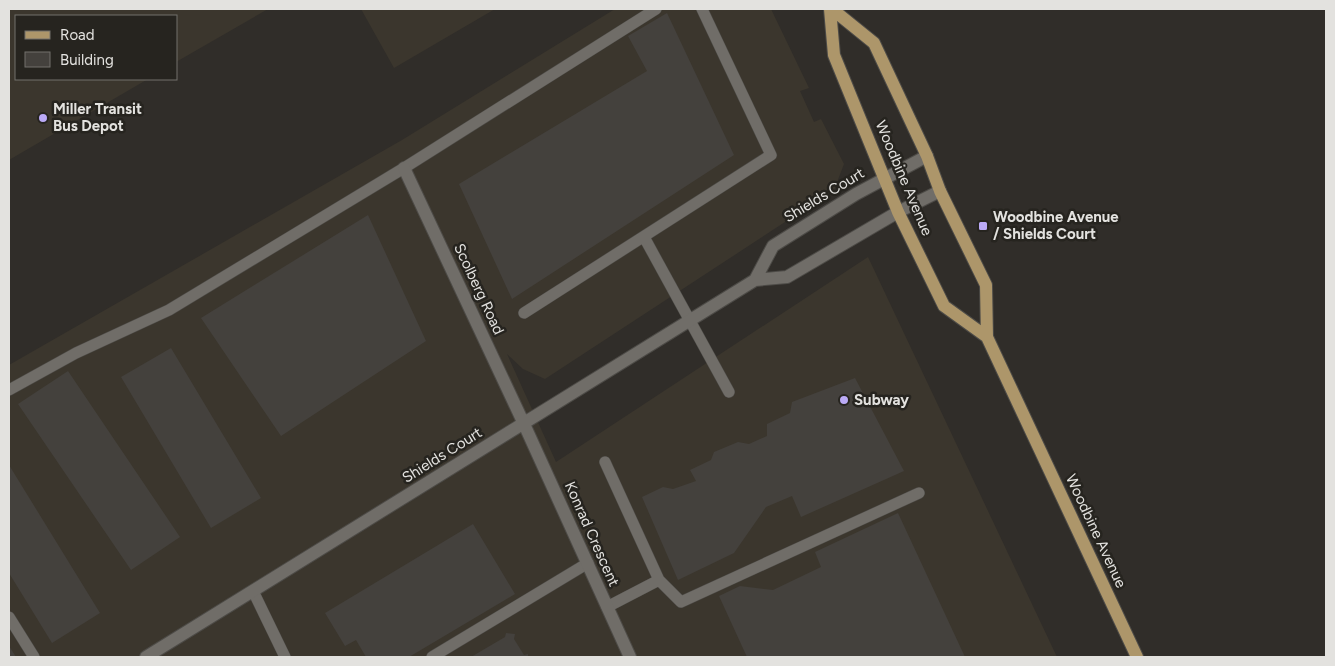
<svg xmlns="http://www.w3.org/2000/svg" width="1335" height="666" font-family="Figtree,sans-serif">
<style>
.built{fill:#3b362d}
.building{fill:#44413d}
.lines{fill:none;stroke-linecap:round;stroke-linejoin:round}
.service-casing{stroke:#4d4b47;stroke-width:12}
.minor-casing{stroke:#4d4b47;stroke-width:14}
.primary-casing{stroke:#4d4b47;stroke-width:14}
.service{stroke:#706d68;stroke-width:11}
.minor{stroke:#706d68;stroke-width:12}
.primary{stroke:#ad966a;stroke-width:12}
.poi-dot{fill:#bbaaf6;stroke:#26241f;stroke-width:2}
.labels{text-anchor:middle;stroke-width:5;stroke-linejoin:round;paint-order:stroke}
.poi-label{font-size:15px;font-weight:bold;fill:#e3e2df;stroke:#26241f;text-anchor:start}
.street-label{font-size:15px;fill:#e3e2df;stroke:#26241f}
</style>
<rect width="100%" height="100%" fill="#302d29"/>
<!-- built -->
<path class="built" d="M9 9H268L176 62V16H16V79H148L9 160Z
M361 9H495L394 68Z
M615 9H771L809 88 800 91 814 122 821 119 844 164 834 190 545 379 523 369 507 354 556 462 868 257 1057 657H9V365L402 140Z"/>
<!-- building -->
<path class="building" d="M667 13 734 155 512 299 459 184 647 71 628 36Z
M368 215 426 341 281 436 201 318Z
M171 348 261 498 211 528 121 377Z
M68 371 180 537 131 570 18 404Z
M855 378 904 471 801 517 792 496 766 507 734 553 678 580 642 497 663 487 673 489 696 481 690 470 711 460 714 452 738 442 749 444 767 436V424L790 413 792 402Z
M9 465 100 613 52 643 9 573Z
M898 513 965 657H747L719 596 740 586 773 590 821 567 815 552Z
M473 524 515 594 409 657H366L356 640 345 646 325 613Z
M506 633 515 634 514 639 524 655 528 654V657H471L505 637Z
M9 646 16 657H9Z"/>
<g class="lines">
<!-- service casing -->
<g class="service-casing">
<path id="service" d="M644 237 729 392
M524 313 771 155 702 9
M9 390 76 353 169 310 404 168 656 9
M605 462 659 580 681 602 919 493
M253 591 285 657
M607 607 659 580
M9 617 34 657
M432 657 588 563"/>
</g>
<!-- minor casing -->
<g class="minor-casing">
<path id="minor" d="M404 168 524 424 630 657
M755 280 773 246 856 194 927 156
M146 657 755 280 787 277 898 212 940 191"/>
</g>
<!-- primary casing -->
<g class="primary-casing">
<path id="primary" d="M830 9 834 55 898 212 944 306 987 337
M832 9 874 43 927 156 940 191 986 285 987 337 1137 657"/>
</g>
<!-- service -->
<use href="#service" class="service"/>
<!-- minor -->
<use href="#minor" class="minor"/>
<!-- primary -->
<use href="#primary" class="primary"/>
</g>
<!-- markers -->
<g class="poi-dot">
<circle cx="43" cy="118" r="5"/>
<rect x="978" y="221" width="10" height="10" rx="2.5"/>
<circle cx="844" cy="400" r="5"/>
</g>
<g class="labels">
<!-- poi labels -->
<g class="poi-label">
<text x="53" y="114">Miller Transit<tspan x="53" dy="17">Bus Depot</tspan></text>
<text x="993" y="222">Woodbine Avenue<tspan x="993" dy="17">/ Shields Court</tspan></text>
<text x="854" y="405">Subway</text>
</g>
<!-- street labels -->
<g class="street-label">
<text transform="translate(904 178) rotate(67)" y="5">Woodbine Avenue</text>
<text transform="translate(824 195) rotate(-31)" y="5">Shields Court</text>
<text transform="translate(479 289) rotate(65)" y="5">Scolberg Road</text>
<text transform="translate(442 455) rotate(-32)" y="5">Shields Court</text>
<text transform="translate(1096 531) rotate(65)" y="5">Woodbine Avenue</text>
<text transform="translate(592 534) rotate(66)" y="5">Konrad Crescent</text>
</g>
</g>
<!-- border -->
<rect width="1335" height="666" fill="none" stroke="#e3e2df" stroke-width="20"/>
<!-- legend -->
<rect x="15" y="15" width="162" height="65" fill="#26241f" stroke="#72706c"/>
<rect x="25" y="31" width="25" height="8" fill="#ad966a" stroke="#72706c"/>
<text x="60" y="40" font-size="15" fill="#e3e2df">Road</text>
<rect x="25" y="52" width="25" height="15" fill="#44413d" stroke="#72706c"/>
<text x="60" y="65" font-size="15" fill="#e3e2df">Building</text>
</svg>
